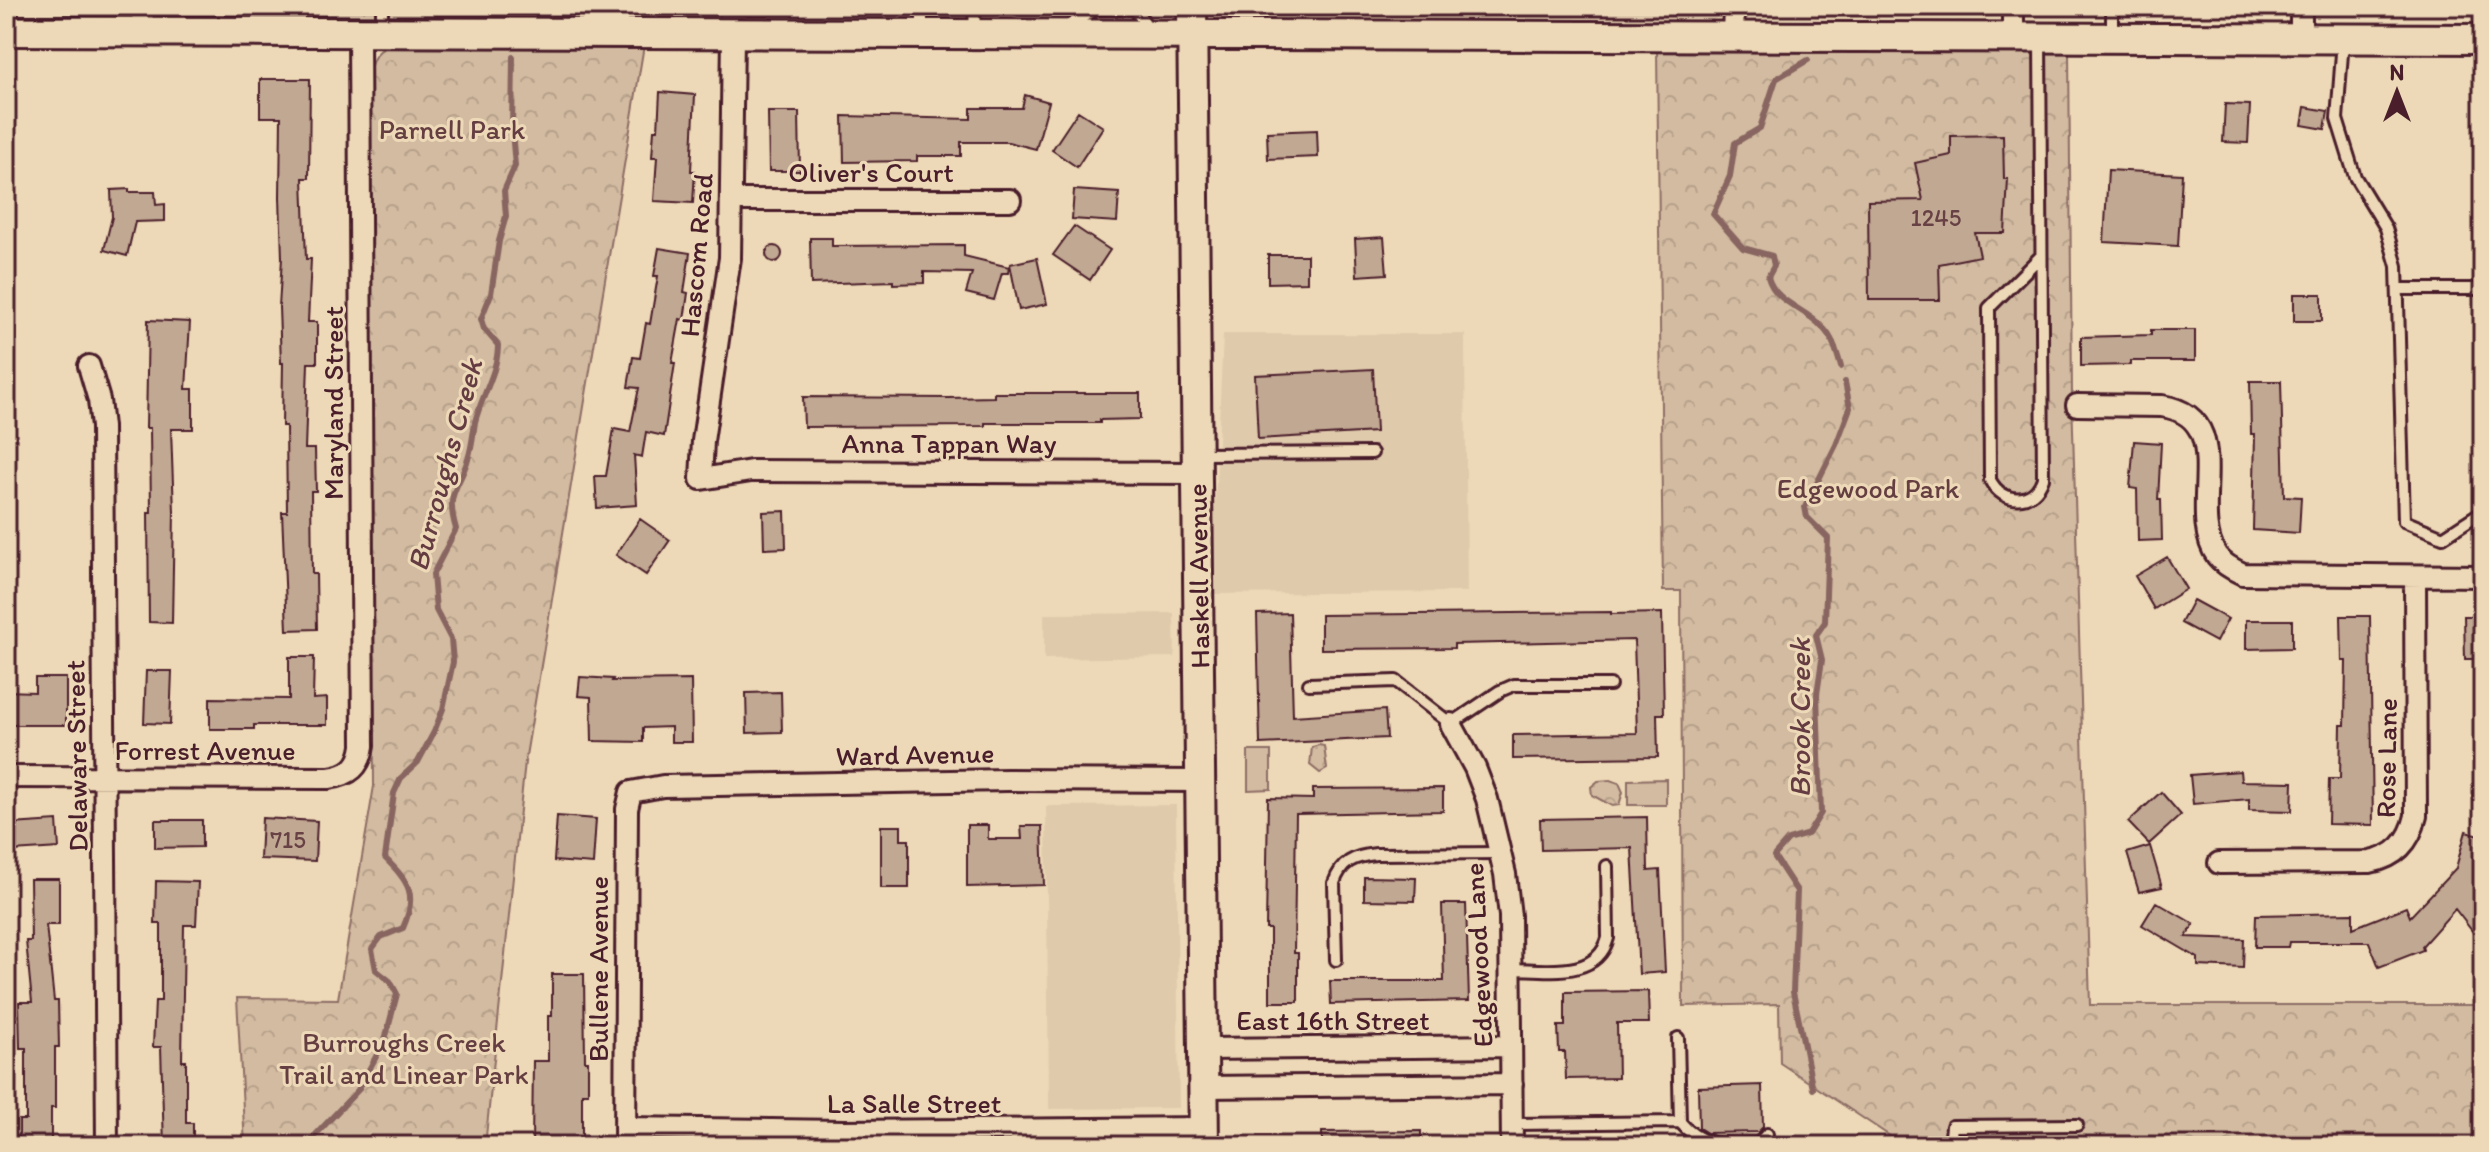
<svg xmlns="http://www.w3.org/2000/svg" width="2489" height="1152" font-family="Itim,sans-serif">
<style>
.built{fill:#e0caac}
.industrial{fill:url(#industrial-grid)}
.grass{fill:#d2bba0;stroke:#8e6d66;stroke-width:2}
.forest{fill:url(#forest-crowns);stroke:#8e6d66;stroke-width:2}
.lines{fill:none;stroke-linecap:round;stroke-linejoin:round}
.stream{stroke:#886560;stroke-width:6}
.building{fill:#c1a892;stroke:#4a1f2b;stroke-width:2}
.lane-casing{stroke:#4a1f2b;stroke-width:16}
.street-casing{stroke:#4a1f2b;stroke-width:26}
.secondary-casing{stroke:#4a1f2b;stroke-width:34}
.lane{stroke:#edd9b7;stroke-width:10}
.street{stroke:#edd9b7;stroke-width:20}
.secondary{stroke:#edd9b7;stroke-width:28}
.labels{text-anchor:middle;stroke-width:6;stroke-linejoin:round;paint-order:stroke}
.number-label{font-size:24px;fill:#684145}
.park-label{font-size:28px;fill:#653e42;stroke:#edd9b7}
.street-label{font-size:28px;fill:#4a1f2b;stroke:#edd9b7}
.water-label{font-size:30px;font-style:italic;fill:#643c41;stroke:#edd9b7}
</style>
<defs>
<pattern id="industrial-grid" width="8" height="8" patternUnits="userSpaceOnUse" patternTransform="scale(2)"><rect width="8" height="8" fill="#e0caac"/><path d="M0 4h8M4 0v8" fill="none" stroke="#c2ad94"/></pattern>
<pattern id="forest-crowns" width="20" height="18" patternUnits="userSpaceOnUse" patternTransform="scale(2)"><rect width="20" height="18" fill="#d2bba0"/><path d="M2 6a3 3 0 1 1 6 0M12 15a3 3 0 1 1 6 0" fill="none" stroke="#b6a08a"/></pattern>
</defs>
<rect width="100%" height="100%" fill="#edd9b7"/>
<filter id="ink" filterUnits="userSpaceOnUse"><feTurbulence type="fractalNoise" baseFrequency=".0125" numOctaves="2"/><feDisplacementMap in="SourceGraphic" scale="16" xChannelSelector="R" yChannelSelector="G"/><feConvolveMatrix kernelMatrix="1 2 1 2 8 2 1 2 1" color-interpolation-filters="sRGB"/></filter>
<g filter="url(#ink)">
<!-- built -->
<path class="built" d="M1204 6H1723L1713 21 1704 25 1222 24 1212 18Z
M1223 334H1465L1467 592 1211 594Z
M1174 613 1175 657 1044 659V614Z
M1176 805 1179 1108 1049 1109 1046 806Z"/>
<!-- industrial -->
<path class="industrial" d="M1204 1128V1146H1007V1131Z"/>
<!-- grass -->
<path class="grass" d="M1248 751H1271V789L1248 790Z
M1666 779V805H1628V780Z"/>
<!-- forest -->
<path class="forest" d="M259 6H720V21H648L525 762 485 1146H245L237 998 338 999 374 786 369 74C372 58 377 48 394 45L257 19Z
M1657 50H2069L2072 396 2090 1005H2483V1146H1905L1780 1063 1779 1004 1683 1006 1681 591H1663Z
M1319 745 1324 746 1327 769 1320 773 1310 765 1312 747Z
M1598 781 1610 780 1619 783 1623 792 1619 805 1612 806 1592 795 1591 787Z"/>
<g class="lines">
<!-- stream -->
<path class="stream" d="M1820 9 1821 6
M513 10V6
M1808 60 1776 79 1760 128 1735 143 1730 176 1713 214 1743 248 1772 256 1774 266 1768 277C1775 303 1805 308 1822 327 1833 337 1837 353 1841 367
M1813 1089 1793 992 1797 891 1774 856 1788 840 1808 834 1821 813 1817 694 1822 660 1816 635 1825 622 1828 538 1807 517 1805 507 1836 445 1850 408 1845 382
M305 1146 358 1090 385 1040 397 994 390 981 376 970 372 949 381 937 403 928C418 894 409 882 385 858L394 793 401 778 418 762 434 732 443 709 453 662 451 639 436 610 433 574 456 529C445 491 458 491 468 459 472 447 473 435 475 422 481 397 498 372 498 345L484 329 481 319 491 294 499 241 506 216 504 191 515 166 512 131 513 57"/>
</g>
<!-- building -->
<path class="building" d="M260 79H310L309 178H303L306 259H311L308 322H317V363H308L305 449H315L316 491H311L312 574H316L317 629 287 630 282 512H287L286 426H282L283 363H281L279 307 282 258 280 197 281 117H260Z
M660 92 695 95 691 171H695L693 203 654 201 657 157H652L654 130H658Z
M1025 95 1049 102 1036 149 1008 142H961V156H917V161L844 162 843 116 971 119V108H1022Z
M2225 104 2250 105 2248 143 2223 142Z
M2305 107 2328 111 2325 129 2302 125Z
M1078 111 1103 127 1077 167 1052 150Z
M768 112H799L800 171H769Z
M1317 130 1318 157 1268 159 1267 132Z
M2003 135 2004 179H2008L2005 233H1975L1980 256 1939 264 1940 300H1869L1868 201 1923 200 1915 163 1951 155V136Z
M2108 170 2182 174 2178 246 2104 242Z
M129 189V192H155L156 205 165 204V221L135 222 127 256 104 250 112 217 111 190Z
M1074 190 1119 193 1117 222 1072 219Z
M1074 226 1110 250 1090 280 1053 255Z
M1384 237 1387 274 1357 276 1355 239Z
M810 238H832V246L964 245V256L1009 267 1008 273H1002L994 300 966 293 972 273 924 272V283L893 284V281L811 284Z
M766 254a8 8 0 1 1 16 0a8 8 0 1 1-16 0Z
M659 248 690 253 684 292 688 293 684 320 680 319 672 363H675L664 436 646 432 642 457 634 455 637 505 597 508 595 476H606L614 429 630 432 639 388 628 387 633 357 640 358 646 323 650 324 658 276H654Z
M1268 255H1307V282L1268 283Z
M1037 258 1047 304 1019 310 1010 264Z
M2294 294H2322V321H2294Z
M148 320 190 322 186 389H193V429H171L174 512 172 623 149 622 148 512H151L150 428H146Z
M2151 330H2195V361H2131V365L2081 366V337L2151 335Z
M1373 369 1376 432 1258 439 1255 375Z
M2250 381H2281L2284 496 2301 497 2299 533 2253 530 2255 434H2251Z
M994 393H1140V419L1100 420V423H985V426L804 427 803 397 948 398 994 397Z
M2134 441 2161 443 2158 500H2161L2162 540 2138 541 2137 489 2130 488Z
M785 511 786 548 764 549 763 512Z
M640 519 670 540 646 575 616 555Z
M2167 557 2186 589 2154 609 2135 576Z
M2193 600 2228 619 2216 642 2181 623Z
M1611 612V614L1662 613 1664 714H1657L1658 757 1513 759V735L1637 733 1634 640 1454 644V648L1321 649V615Z
M1290 613 1293 716 1385 710 1387 738 1260 744 1257 614Z
M2341 616H2370L2373 825 2328 824 2329 779H2340L2341 725H2345L2346 661H2342Z
M2464 616H2483V659H2465Z
M2246 620H2292V648L2246 649Z
M289 657H314L313 699 327 698V725H254V729H210V698L289 699Z
M146 671H172L170 724 144 723Z
M580 677 613 679 612 681 691 680 692 742H671V727L643 728V742L592 741 591 697 578 696Z
M35 678H66V725H6V691L35 692Z
M781 692 782 732 747 733 746 693Z
M2240 771 2241 781 2293 782 2292 811 2249 810V799L2193 804 2190 775Z
M1443 788V811L1296 814 1294 953H1298V1002H1270V929H1266L1268 798 1313 799V789Z
M2161 792 2181 815 2149 844 2128 822Z
M557 816 596 819 593 864 554 861Z
M1647 817 1648 871 1660 870 1665 972 1639 974 1632 848 1541 850 1540 819Z
M262 818 317 821 315 861 260 859Z
M155 820H202V847L155 848Z
M57 821 59 848 13 851 12 824Z
M967 825H988V839H1022L1021 826H1042L1044 885 967 887Z
M881 826H901V840H909V888H881Z
M2466 831 2483 836V884L2478 903 2483 910V945L2455 909 2422 946 2423 950 2379 967 2369 942H2289L2288 947H2255L2256 915 2353 913V928L2406 907 2410 917 2456 868Z
M2150 846 2162 887 2139 892 2127 853Z
M1364 877 1416 878 1415 901 1364 900Z
M30 879H59V925H46L54 1001H58L59 1047H55V1108H51V1146H19V1120H26V1048H20L19 1002H32L26 941H31Z
M156 881 198 882 196 925H184L182 1061H186V1123H193V1146H164L161 1047H153L155 1001H161V924H155Z
M2156 902 2194 924 2186 937 2244 939 2243 968 2198 966V958L2142 925Z
M1442 904H1466L1469 1001 1331 1004 1330 981H1444Z
M552 974H584L585 1061H588V1093H582V1146H532L533 1061H548V1016H552Z
M1648 991 1649 1023H1617L1618 1078 1566 1079 1565 1052H1559L1558 1026H1565V992Z
M1762 1085 1763 1127 1758 1132 1707 1133 1699 1128 1698 1087Z
M1421 1131V1146H1322V1132Z"/>
<g class="lines">
<!-- lane casing -->
<g class="lane-casing">
<path id="lane" d="M382 6V31
M974 6 975 33
M2112 6V36
M1066 27 1096 9 1134 8 1150 30
M922 32V6
M2040 39 2043 478C2034 505 2003 505 1990 480L1989 308 2041 256
M2343 40 2337 119 2355 177 2386 228 2397 266 2404 521 2443 537 2483 511
M2398 289H2483
M1199 454 1372 453
M1309 684 1396 681 1451 724 1500 691 1514 685H1610
M1336 960 1334 883C1341 862 1354 856 1376 854L1501 853
M1510 969C1544 969 1597 980 1608 938L1607 866
M1680 1122C1703 1149 1725 1145 1758 1144L1767 1134
M1512 1124 1680 1122 1678 1038
M1950 1146 1952 1126 2077 1125"/>
</g>
<!-- street casing -->
<g class="street-casing">
<path id="street" d="M142 31 143 6
M733 35 730 258 703 441 701 479 751 471 1197 473
M1733 37 1734 6
M2013 37V6
M2301 38V6
M731 200H1010
M89 366 99 400 102 427 107 1146
M2077 405 2162 406C2240 418 2185 511 2217 556 2224 565 2234 570 2243 574L2483 576
M1451 724 1475 768 1487 799 1505 874 1510 916 1512 1146
M6 777 329 778C350 775 360 767 363 746L359 32
M2219 863 2370 862C2396 857 2410 842 2416 816L2415 576
M1203 1049 1511 1046
M1204 1087 1512 1084
M625 1128 844 1131 1204 1128
M625 1146 627 809 631 792 663 786 1007 780 1200 781"/>
</g>
<!-- secondary casing -->
<g class="secondary-casing">
<path id="secondary" d="M1192 6 1204 1146
M6 31 2483 39"/>
</g>
<!-- lane -->
<use href="#lane" class="lane"/>
<!-- street -->
<use href="#street" class="street"/>
<!-- secondary -->
<use href="#secondary" class="secondary"/>
</g>
</g>
<g class="labels">
<!-- number labels -->
<g class="number-label">
<text x="1936" y="226">1245</text>
<text x="288" y="848">715</text>
</g>
<!-- park labels -->
<g class="park-label">
<text x="452" y="139">Parnell Park</text>
<text x="1868" y="498">Edgewood Park</text>
<text x="404" y="1052">Burroughs Creek<tspan x="404" dy="32">Trail and Linear Park</tspan></text>
</g>
<!-- street labels -->
<g class="street-label">
<text x="871" y="182">Oliver's Court</text>
<text transform="translate(696 255) rotate(-85)" y="10">Hascom Road</text>
<text transform="translate(333 403) rotate(-90)" y="10">Maryland Street</text>
<text x="949" y="453">Anna Tappan Way</text>
<text transform="translate(1198 576) rotate(-91)" y="10">Haskell Avenue</text>
<text x="205" y="760">Forrest Avenue</text>
<text transform="translate(915 754) rotate(-1)" y="10">Ward Avenue</text>
<text transform="translate(76 756) rotate(-91)" y="10">Delaware Street</text>
<text transform="translate(2386 758) rotate(-89)" y="10">Rose Lane</text>
<text transform="translate(1478 955) rotate(-93)" y="10">Edgewood Lane</text>
<text transform="translate(598 969) rotate(-90)" y="10">Bullene Avenue</text>
<text x="1333" y="1030">East 16th Street</text>
<text x="914" y="1113">La Salle Street</text>
</g>
<!-- water labels -->
<g class="water-label">
<text transform="translate(445 465) rotate(-75)" y="10">Burroughs Creek</text>
<text transform="translate(1800 718) rotate(-90)" y="10">Brook Creek</text>
</g>
</g>
<!-- margin -->
<rect width="2489" height="1152" fill="none" stroke="#edd9b7" stroke-width="32"/>
<rect x="16" y="16" width="2457" height="1120" fill="none" stroke="#4a1f2b" stroke-width="3" filter="url(#ink)"/>
<!-- north arrow -->
<g transform="translate(2397 92)" stroke="#edd9b7" stroke-width="6" paint-order="stroke">
<path d="M0-6L14 30L0 20L-14 30Z" fill="#4a1f2b"/>
<text y="-12" font-size="22" font-weight="bold" text-anchor="middle" fill="#4a1f2b">N</text>
</g>
</svg>
